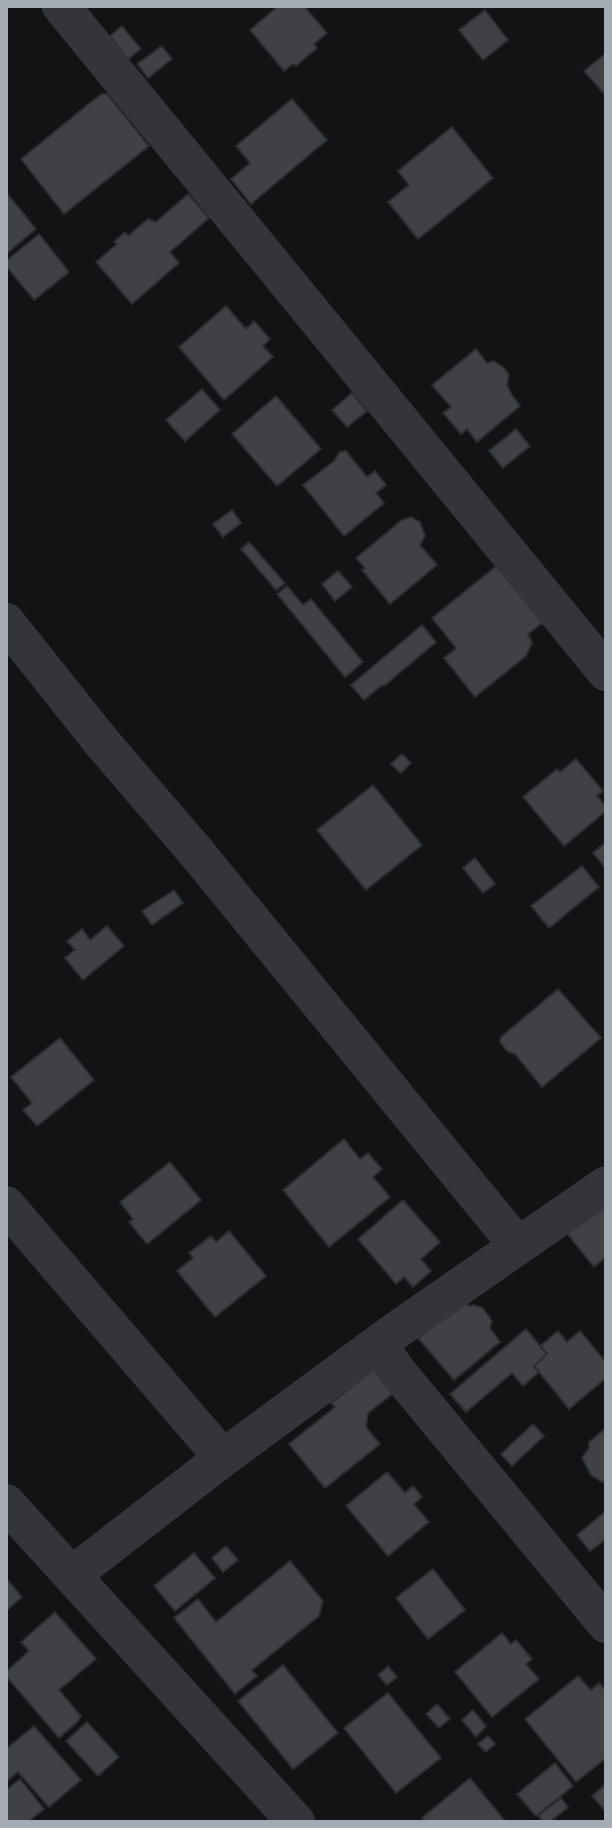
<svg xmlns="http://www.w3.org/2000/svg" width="612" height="1828" font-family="Arial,sans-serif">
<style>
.building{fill:#3f4145;stroke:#2d2d31;stroke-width:2}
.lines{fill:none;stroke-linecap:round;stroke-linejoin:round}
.minor{stroke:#34353a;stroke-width:38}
</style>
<rect width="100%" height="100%" fill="#131315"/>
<!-- building -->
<path class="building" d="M278 6H304L327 33 314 44 317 48 296 66 293 64 284 71 250 30Z
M485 10 508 40 483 60 459 30Z
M122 26 141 49 128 59 110 36Z
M162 46 172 59 148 78 137 64Z
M606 53V96L584 71Z
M101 94H107L149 146 64 214 21 159Z
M292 99 327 140 251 204 231 179 250 163 236 146Z
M452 127 493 178 418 239 388 202 409 185 398 171Z
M6 192 36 229 6 254Z
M188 194 209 218 170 252 179 263 132 304 96 262 117 244 114 242 125 232 128 236 148 219 156 222Z
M39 234 69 272 34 300 6 266V261Z
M226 306 246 329 254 321 270 339 263 346 273 357 224 400 179 347Z
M476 349 487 363 494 361 504 368 509 375 507 385 512 395 520 406 477 442 467 429 461 434 443 413 451 407 432 385Z
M202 389 220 410 185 441 166 420Z
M352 393 367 411 347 427 332 410Z
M276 396 321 449 277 486 232 434Z
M516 429 530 446 503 468 489 451Z
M346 451 367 477 375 471 386 485 376 493 384 503 344 536 303 485 334 461 340 452Z
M232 510 241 523 223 537 213 524Z
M411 517 420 522 425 536 420 545 437 565 390 604 362 570 365 568 356 558 402 520Z
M249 542 285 583 276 590 241 549Z
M499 564 545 621 528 634 532 643 526 656 475 697 444 658 456 648 432 618Z
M338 571 352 587 335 601 322 584Z
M287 586 303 605 311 599 363 662 345 677 277 594Z
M422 625 436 642 384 686 382 685 364 700 351 685Z
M402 754 411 763 401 773 391 764Z
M576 759 603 791 597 796 606 807V811L564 846 523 797 557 769 560 772Z
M373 785 422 845 366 890 317 830Z
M606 842V869L593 853Z
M475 858 495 884 483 893 463 868Z
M582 866 599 887 549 928 531 906Z
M174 890 183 903 152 925 142 911Z
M107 926 124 946 83 980 65 958 75 950 67 941 82 929 90 940Z
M558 989 601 1038 542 1087 515 1054 507 1051 500 1042 501 1037Z
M60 1038 94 1080 37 1126 23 1110 32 1103 11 1077Z
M344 1139 360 1159 368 1153 382 1169 373 1177 390 1197 329 1247 283 1190Z
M170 1162 201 1200 147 1244 129 1222 133 1219 120 1202Z
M606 1197V1257L594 1267 565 1231Z
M403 1200 440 1242 421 1259 431 1271 413 1287 404 1277 396 1284 358 1239Z
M229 1231 266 1276 215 1317 177 1271 193 1258 189 1253 211 1236 216 1242Z
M463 1299 469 1306 474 1305 483 1308 492 1321 490 1328 500 1342 454 1380 418 1338Z
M526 1329 547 1354 534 1366 539 1372 523 1386 512 1373 466 1412 450 1394Z
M558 1331 567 1342 580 1331 606 1362V1378L569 1409 534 1366 547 1354 540 1346Z
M380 1364 400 1388 368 1413 366 1427 380 1444 325 1488 289 1444 335 1407 331 1403Z
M533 1424 544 1436 512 1466 501 1454Z
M606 1428V1481L602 1482 591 1475 582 1458 589 1448V1442Z
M387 1472 405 1493 413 1486 422 1497 414 1504 429 1522 388 1556 346 1506Z
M606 1511V1539L590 1551 577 1535Z
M226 1546 238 1560 223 1572 212 1558Z
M194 1553 215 1578 175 1611 154 1586Z
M290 1561 323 1601 319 1616 252 1670 257 1676 235 1694 174 1618 198 1599 216 1622Z
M433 1569 465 1610 428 1639 396 1598Z
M6 1578 22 1597 6 1611Z
M55 1612 96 1659 59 1690 81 1716 78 1721 59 1738 6 1676V1672L29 1651 21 1642Z
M502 1633 511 1644 516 1640 532 1659 526 1664 539 1679 492 1717 455 1672Z
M283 1665 338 1733 293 1769 238 1701Z
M388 1666 397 1677 387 1685 378 1675Z
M578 1676 591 1690 599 1683 606 1691V1758L576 1782 525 1719Z
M388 1693 441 1758 396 1793 344 1728Z
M437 1704 450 1719 439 1728 426 1714Z
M473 1710 486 1726 476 1737 462 1720Z
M87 1722 119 1757 98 1776 66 1741Z
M34 1726 81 1780 49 1807 18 1772 6 1782V1749Z
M488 1736 495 1744 486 1752 478 1744Z
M555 1763 573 1786 536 1816 517 1794Z
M470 1778 506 1822H425L422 1818Z
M20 1779 44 1809 28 1822H6V1790Z
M606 1784V1812L592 1796Z
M561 1798 568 1807 550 1822H543L538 1816Z"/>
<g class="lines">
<!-- minor -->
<path class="minor" d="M61 6 606 672
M6 622 104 745 196 852 518 1246
M6 1205 223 1458 72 1575
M378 1344 397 1371 606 1624
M223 1458 394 1332 606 1185
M6 1503 296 1822"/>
</g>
<!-- border -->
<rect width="612" height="1828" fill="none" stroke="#a5abb5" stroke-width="16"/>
</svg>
